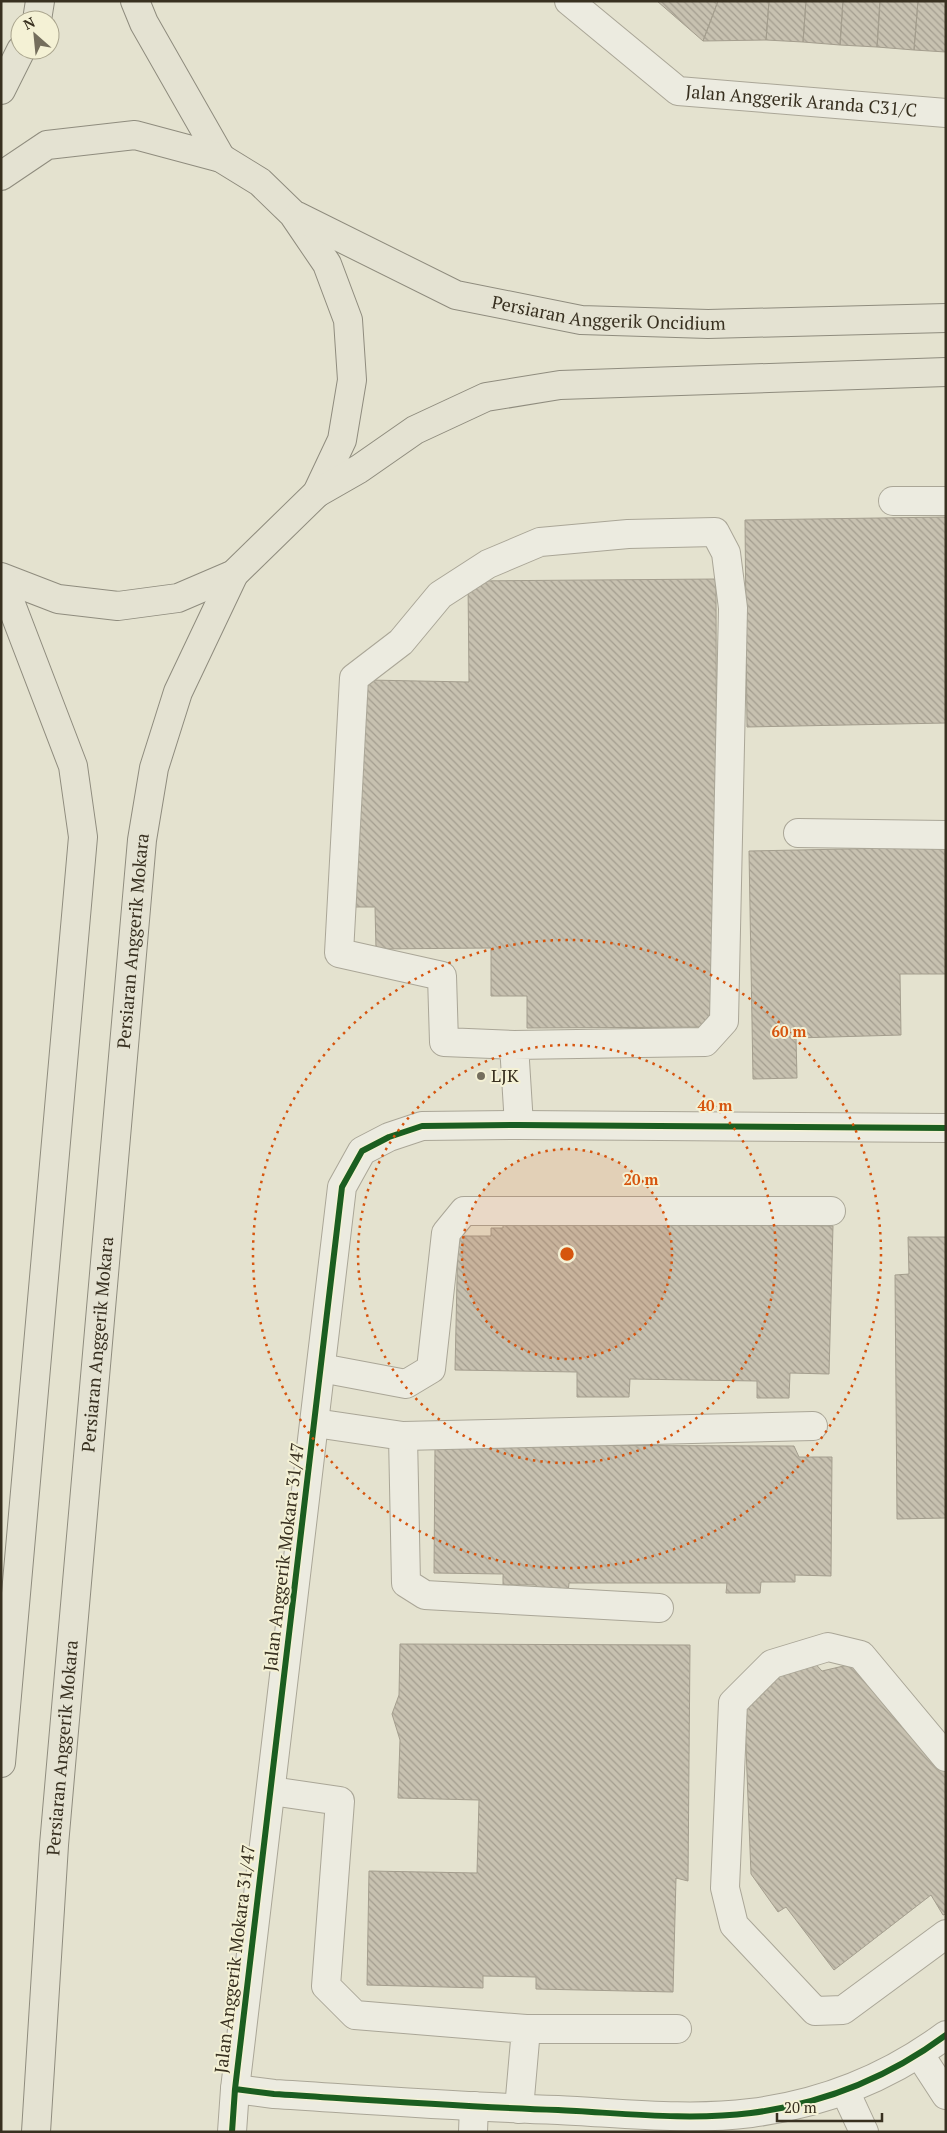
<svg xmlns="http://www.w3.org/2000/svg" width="947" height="2133" font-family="'PT Serif',serif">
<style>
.building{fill:url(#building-back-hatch);stroke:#a49e8e}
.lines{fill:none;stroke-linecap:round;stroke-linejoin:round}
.minor-casing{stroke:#aaa697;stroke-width:30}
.major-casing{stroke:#8f8c7e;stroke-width:30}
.minor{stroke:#ecebe0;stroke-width:28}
.major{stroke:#e4e2d2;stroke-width:28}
.cycleway-casing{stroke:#f4f1d5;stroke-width:9}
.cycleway{stroke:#1b5e20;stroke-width:6}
.ring{fill:none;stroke:#d6550e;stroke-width:2.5;stroke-dasharray:2.5 5}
.poi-dot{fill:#746e5d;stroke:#f4f1d5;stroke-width:2}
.labels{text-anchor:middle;stroke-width:4;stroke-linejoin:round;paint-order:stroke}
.street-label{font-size:18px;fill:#383020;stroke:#f4f1d5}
.poi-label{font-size:18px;fill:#383020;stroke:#f4f1d5;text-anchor:start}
.centre{fill:#d6550e;stroke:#f4f1d5;stroke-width:2.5}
.ring-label{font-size:15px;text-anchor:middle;font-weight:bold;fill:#d6550e;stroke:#f4f1d5;stroke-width:4;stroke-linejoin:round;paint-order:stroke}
</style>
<defs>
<pattern id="building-back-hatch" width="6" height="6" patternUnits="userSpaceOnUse" patternTransform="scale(1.25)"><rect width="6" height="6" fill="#c7c1b0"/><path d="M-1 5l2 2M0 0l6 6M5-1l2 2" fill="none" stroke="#a39d8f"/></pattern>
</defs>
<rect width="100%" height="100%" fill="#e4e2cf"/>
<!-- building -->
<path class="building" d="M657 1H718L703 41Z
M718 1H769L766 40 703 41Z
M769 1H806L803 42 766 40Z
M806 1H843L840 45 803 42Z
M843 1H880L877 47 840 45Z
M880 1H918L914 50 877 47Z
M918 1H946V52L914 50Z
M946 517V723L747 727 745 520Z
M716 579 717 1027 527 1028V996H491V948L376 949 375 907H354L368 680 469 682 468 581Z
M945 847 946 974H900L901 1035 796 1038 797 1078 753 1079 749 851Z
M503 1221 833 1226 829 1374 790 1373 789 1398H757V1381L630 1379 629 1397H577V1372L455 1370 458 1236H491V1228H503Z
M908 1237H946V1518L897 1519 895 1275 909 1274Z
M435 1445 794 1446 799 1457H832L831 1576 795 1575V1582H761L760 1593H726L727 1583H569L568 1593H536V1585H503V1574L434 1573Z
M400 1644 690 1645 688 1881 676 1878 673 1992 536 1989V1977L483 1976V1988L367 1985 369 1871 477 1873 479 1800 398 1798 400 1740 392 1714 399 1695Z
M809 1657 822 1671 852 1664 946 1768V1914L943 1915 931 1895 834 1970 786 1907 778 1912 751 1874 744 1697Z"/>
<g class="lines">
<!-- minor casing -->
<g class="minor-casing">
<g id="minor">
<path id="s1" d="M569 1 678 91 946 113"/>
<path d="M893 501H946"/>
<path d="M798 833 946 835"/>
<path d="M514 1045 705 1042 724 1021 733 608 726 553 715 532 628 534 540 542 488 564 440 595 401 642 354 678 339 953 442 976 444 1042 514 1045 519 1125"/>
<path d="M321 1368 406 1384 431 1369 446 1233 464 1211H831"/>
<path d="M315 1423 403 1436 406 1583 425 1595 659 1608"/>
<path d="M403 1436 813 1426"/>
<path d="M946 1757 861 1655 828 1647 772 1664 733 1703 725 1888 734 1925 815 2011 843 2010 946 1934"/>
<path d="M271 1791 340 1801 326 1986 355 2015 526 2029 519 2109"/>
<path d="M526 2029H677"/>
<path d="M920 2055 946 2095"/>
<path d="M235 2089 274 2094C369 2100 463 2107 558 2110 621 2113 688 2121 751 2113 822 2104 888 2078 946 2035"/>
<path d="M845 2091 864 2132"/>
<path d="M232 2132 235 2089 342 1187 362 1151 389 1137 422 1126 519 1125 946 1128"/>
<path d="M473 2132 474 2106"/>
</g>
</g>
<!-- major casing -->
<g class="major-casing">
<g id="major">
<path d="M135 1 144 23 221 158"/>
<path d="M37 20 40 1"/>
<path d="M1 90 21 50"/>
<path d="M1 176 47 145 135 135 221 158 260 182 293 214 327 264 348 320 352 380 342 440 317 493 234 574 178 598 118 606 58 599 1 577"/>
<path id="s2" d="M297 216 456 295 581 320 708 324 946 318"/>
<path d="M317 493 359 469 415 430 486 397 560 385 946 372"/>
<path d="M1 578 73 766 83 837 1 1763"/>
<path id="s3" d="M36 2132 54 1845 142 840 154 768 178 692 234 574"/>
</g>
</g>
<!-- minor -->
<use href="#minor" class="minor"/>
<!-- major -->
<use href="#major" class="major"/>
<!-- cycleway casing -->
<g class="cycleway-casing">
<path id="cycleway" d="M235 2089 274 2094C369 2100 463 2107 558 2110 621 2113 688 2121 751 2113 822 2104 888 2078 946 2035
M232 2132 235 2089 342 1187 362 1151 389 1137 422 1126 519 1125 946 1128"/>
</g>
<!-- cycleway -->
<use href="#cycleway" class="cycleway"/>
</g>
<!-- distance rings -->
<circle cx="567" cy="1254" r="105" fill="#d6550e" fill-opacity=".12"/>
<g class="ring">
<circle cx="567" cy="1254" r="105"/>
<circle cx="567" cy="1254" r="209"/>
<circle cx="567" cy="1254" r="314"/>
</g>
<!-- markers -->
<circle class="poi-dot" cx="481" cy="1076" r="5"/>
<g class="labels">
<!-- street labels -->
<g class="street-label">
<text dy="6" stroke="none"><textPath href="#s1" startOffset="265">Jalan Anggerik Aranda C31/C</textPath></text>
<text dy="6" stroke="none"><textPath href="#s2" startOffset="332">Persiaran Anggerik Oncidium</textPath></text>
<text dy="6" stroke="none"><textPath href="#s3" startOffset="1195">Persiaran Anggerik Mokara</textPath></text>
<text dy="6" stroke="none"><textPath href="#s3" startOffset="790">Persiaran Anggerik Mokara</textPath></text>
<text transform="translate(284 1557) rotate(-83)" y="6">Jalan Anggerik Mokara 31/47</text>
<text dy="6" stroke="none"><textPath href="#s3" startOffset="385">Persiaran Anggerik Mokara</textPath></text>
<text transform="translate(235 1959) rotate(-83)" y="6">Jalan Anggerik Mokara 31/47</text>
</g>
<!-- poi labels -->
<g class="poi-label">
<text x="491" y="1082">LJK</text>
</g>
</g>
<circle cx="567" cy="1254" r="8" class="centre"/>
<g class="ring-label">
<text x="789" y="1037">60 m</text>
<text x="715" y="1111">40 m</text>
<text x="641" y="1185">20 m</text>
</g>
<!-- border -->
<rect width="947" height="2133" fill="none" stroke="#383020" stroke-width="5"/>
<!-- north arrow -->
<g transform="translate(35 35) rotate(333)"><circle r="24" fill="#f4f1d5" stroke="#a9a48d"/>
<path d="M0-4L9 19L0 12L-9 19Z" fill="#746e5d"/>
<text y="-8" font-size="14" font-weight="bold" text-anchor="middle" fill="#383020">N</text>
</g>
<!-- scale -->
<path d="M777 2113v8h105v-8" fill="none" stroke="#383020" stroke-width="2.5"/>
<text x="784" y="2113" font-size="15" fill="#383020" stroke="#f4f1d5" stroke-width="4" paint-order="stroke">20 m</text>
</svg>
